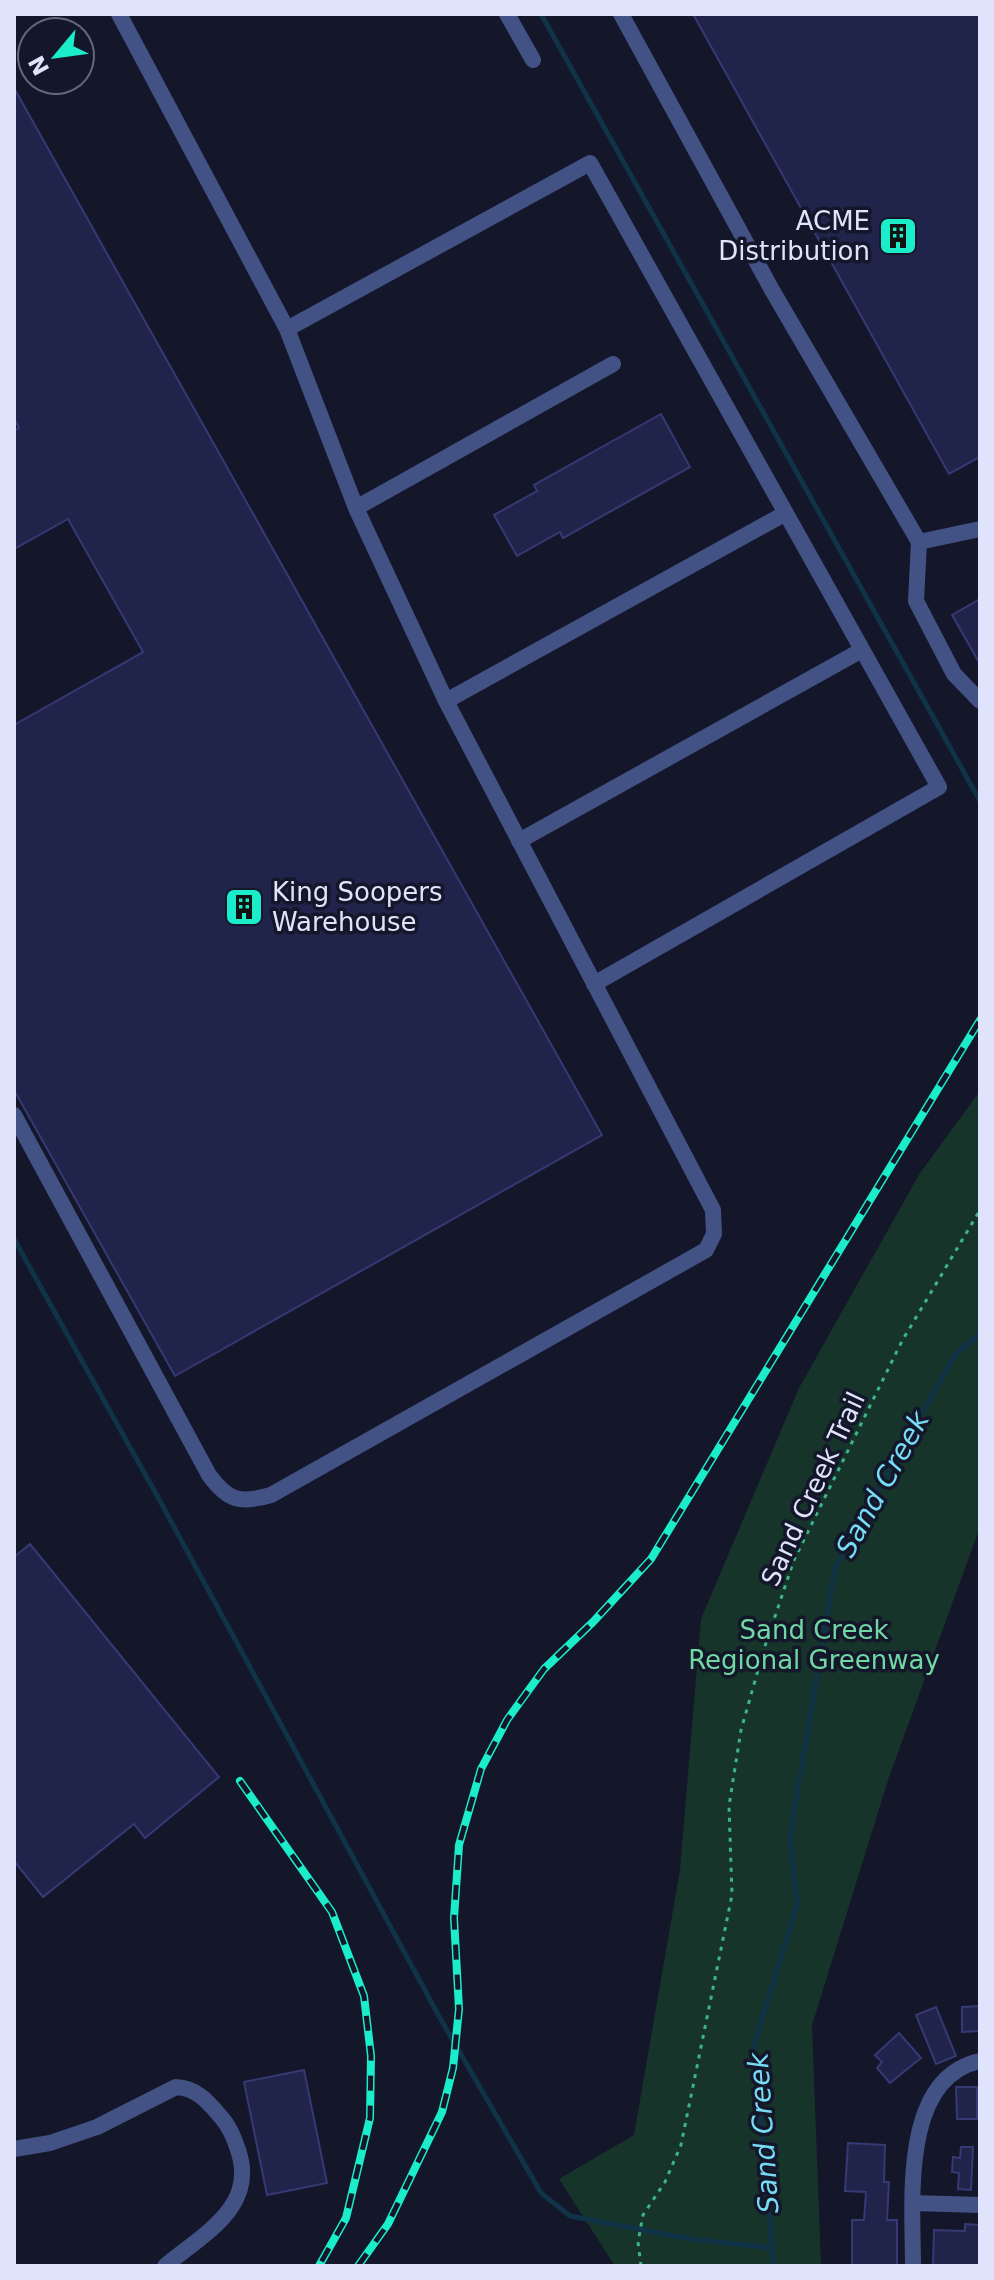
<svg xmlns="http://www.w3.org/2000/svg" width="994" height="2280" font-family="'DejaVu Sans',sans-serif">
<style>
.green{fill:#17342b}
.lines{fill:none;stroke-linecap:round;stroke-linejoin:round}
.stream{stroke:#103347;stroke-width:5}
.building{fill:#21244a;stroke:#353974;stroke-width:2}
.path{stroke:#3cb48d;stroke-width:3;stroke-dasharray:4 6;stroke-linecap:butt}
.minor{stroke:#435285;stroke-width:16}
.rail-casing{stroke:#1becc9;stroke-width:8}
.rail{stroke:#14162a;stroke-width:5;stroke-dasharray:15;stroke-linecap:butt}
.labels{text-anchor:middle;stroke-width:7;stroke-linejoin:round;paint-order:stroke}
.poi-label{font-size:26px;fill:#dfe4fc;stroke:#14162a;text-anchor:end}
.street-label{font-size:26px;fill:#dfe4fc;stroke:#14162a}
.park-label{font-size:26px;fill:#70d8a2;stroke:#14162a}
.water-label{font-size:28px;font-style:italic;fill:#76dbf4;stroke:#14162a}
</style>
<rect width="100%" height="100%" fill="#14162a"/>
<!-- green -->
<path class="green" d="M980 1091V1527L889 1777 812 2025 821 2266H615L559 2179 634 2135 680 1870 701 1619 799 1388 920 1173Z"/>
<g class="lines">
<!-- stream -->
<path class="stream" d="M541 14 980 801
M14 1239 160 1501 440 2018 541 2193 570 2216 691 2239 772 2248
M774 2266 754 2045 797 1905 790 1836 835 1568 955 1355 980 1333"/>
</g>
<!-- building -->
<path class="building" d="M693 14H980V457L949 474Z
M14 88 602 1135 175 1376 14 1090V725L143 652 68 519 14 549V431L19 428 14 418Z
M661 414 690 467 563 538 560 532 517 556 494 515 537 491 534 485Z
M980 599V664L952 615Z
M30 1544 219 1777 145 1838 134 1824 43 1897 14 1861V1557Z
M980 2006V2031L962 2032V2007Z
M936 2007 956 2056 936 2064 916 2015Z
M899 2033 921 2058 890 2083 877 2068 882 2062 875 2055Z
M304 2070 327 2183 267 2195 244 2082Z
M956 2087H977V2119H957Z
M848 2143 885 2145 884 2182H889L887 2220H897V2266H852V2220H864L866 2192 845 2191Z
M961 2147H973L971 2190 958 2189 959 2173 952 2172 953 2157 960 2158Z
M965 2224 980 2225V2266L933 2265 934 2230 965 2231Z"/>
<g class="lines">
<!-- path -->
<path class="path" d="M575 2266H579
M641 2266 638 2242 643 2215 665 2182 681 2145 732 1895 729 1806 741 1730 764 1649 794 1560 902 1341 980 1210"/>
<!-- minor -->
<path class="minor" d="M507 14 533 60
M621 14 772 290 919 542 980 529
M287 329 590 163 939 787 594 984
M356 508 613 364
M919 542 916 601 954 674 980 701
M446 701 786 513
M519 841 862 650
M14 1115 209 1475C228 1501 240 1504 271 1495L706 1250 714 1234 713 1210 446 701 356 508 287 329 119 14
M14 2149 50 2143 97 2127 176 2087C197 2088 208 2102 221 2117 230 2127 234 2137 238 2150 258 2207 203 2234 165 2266
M913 2203 980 2205
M913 2266C913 2203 900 2078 980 2061"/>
<!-- rail casing -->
<g class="rail-casing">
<path id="rail" d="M240 1781 332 1912 364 1996 371 2056 370 2118 346 2218 319 2266
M358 2266 388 2224 442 2112 453 2068 459 2009 454 1918 459 1845 481 1769 507 1720 544 1669 593 1622 651 1559 980 1020"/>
</g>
<!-- rail -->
<use href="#rail" class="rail"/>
</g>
<!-- icons -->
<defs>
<g id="building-square" transform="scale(2)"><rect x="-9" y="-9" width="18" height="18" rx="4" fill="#1becc9" stroke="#14162a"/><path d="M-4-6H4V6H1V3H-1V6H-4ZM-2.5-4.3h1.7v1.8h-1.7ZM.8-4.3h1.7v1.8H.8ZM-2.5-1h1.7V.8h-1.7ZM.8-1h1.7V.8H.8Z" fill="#111"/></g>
</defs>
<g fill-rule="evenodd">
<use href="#building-square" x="898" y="236"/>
<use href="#building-square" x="244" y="907"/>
</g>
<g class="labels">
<!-- poi labels -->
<g class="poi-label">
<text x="870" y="230">ACME<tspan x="870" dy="30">Distribution</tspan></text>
<text x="272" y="901" text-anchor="start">King Soopers<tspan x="272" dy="30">Warehouse</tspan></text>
</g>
<!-- street labels -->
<g class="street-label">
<text transform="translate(813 1489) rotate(-65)" y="9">Sand Creek Trail</text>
</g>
<!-- park labels -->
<g class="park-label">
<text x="814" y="1639">Sand Creek<tspan x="814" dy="30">Regional Greenway</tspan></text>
</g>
<!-- water labels -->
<g class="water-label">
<text transform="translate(882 1484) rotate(-61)" y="10">Sand Creek</text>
<text transform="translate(763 2133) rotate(-94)" y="10">Sand Creek</text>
</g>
</g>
<!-- border -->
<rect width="994" height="2280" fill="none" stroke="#dfe4fc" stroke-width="32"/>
<!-- north arrow -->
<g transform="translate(56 56) rotate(241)"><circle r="38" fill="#14162a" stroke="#65687e" stroke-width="2"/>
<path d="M0-6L14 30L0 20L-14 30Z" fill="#1becc9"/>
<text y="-12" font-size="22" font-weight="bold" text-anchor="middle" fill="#dfe4fc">N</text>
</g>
</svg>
